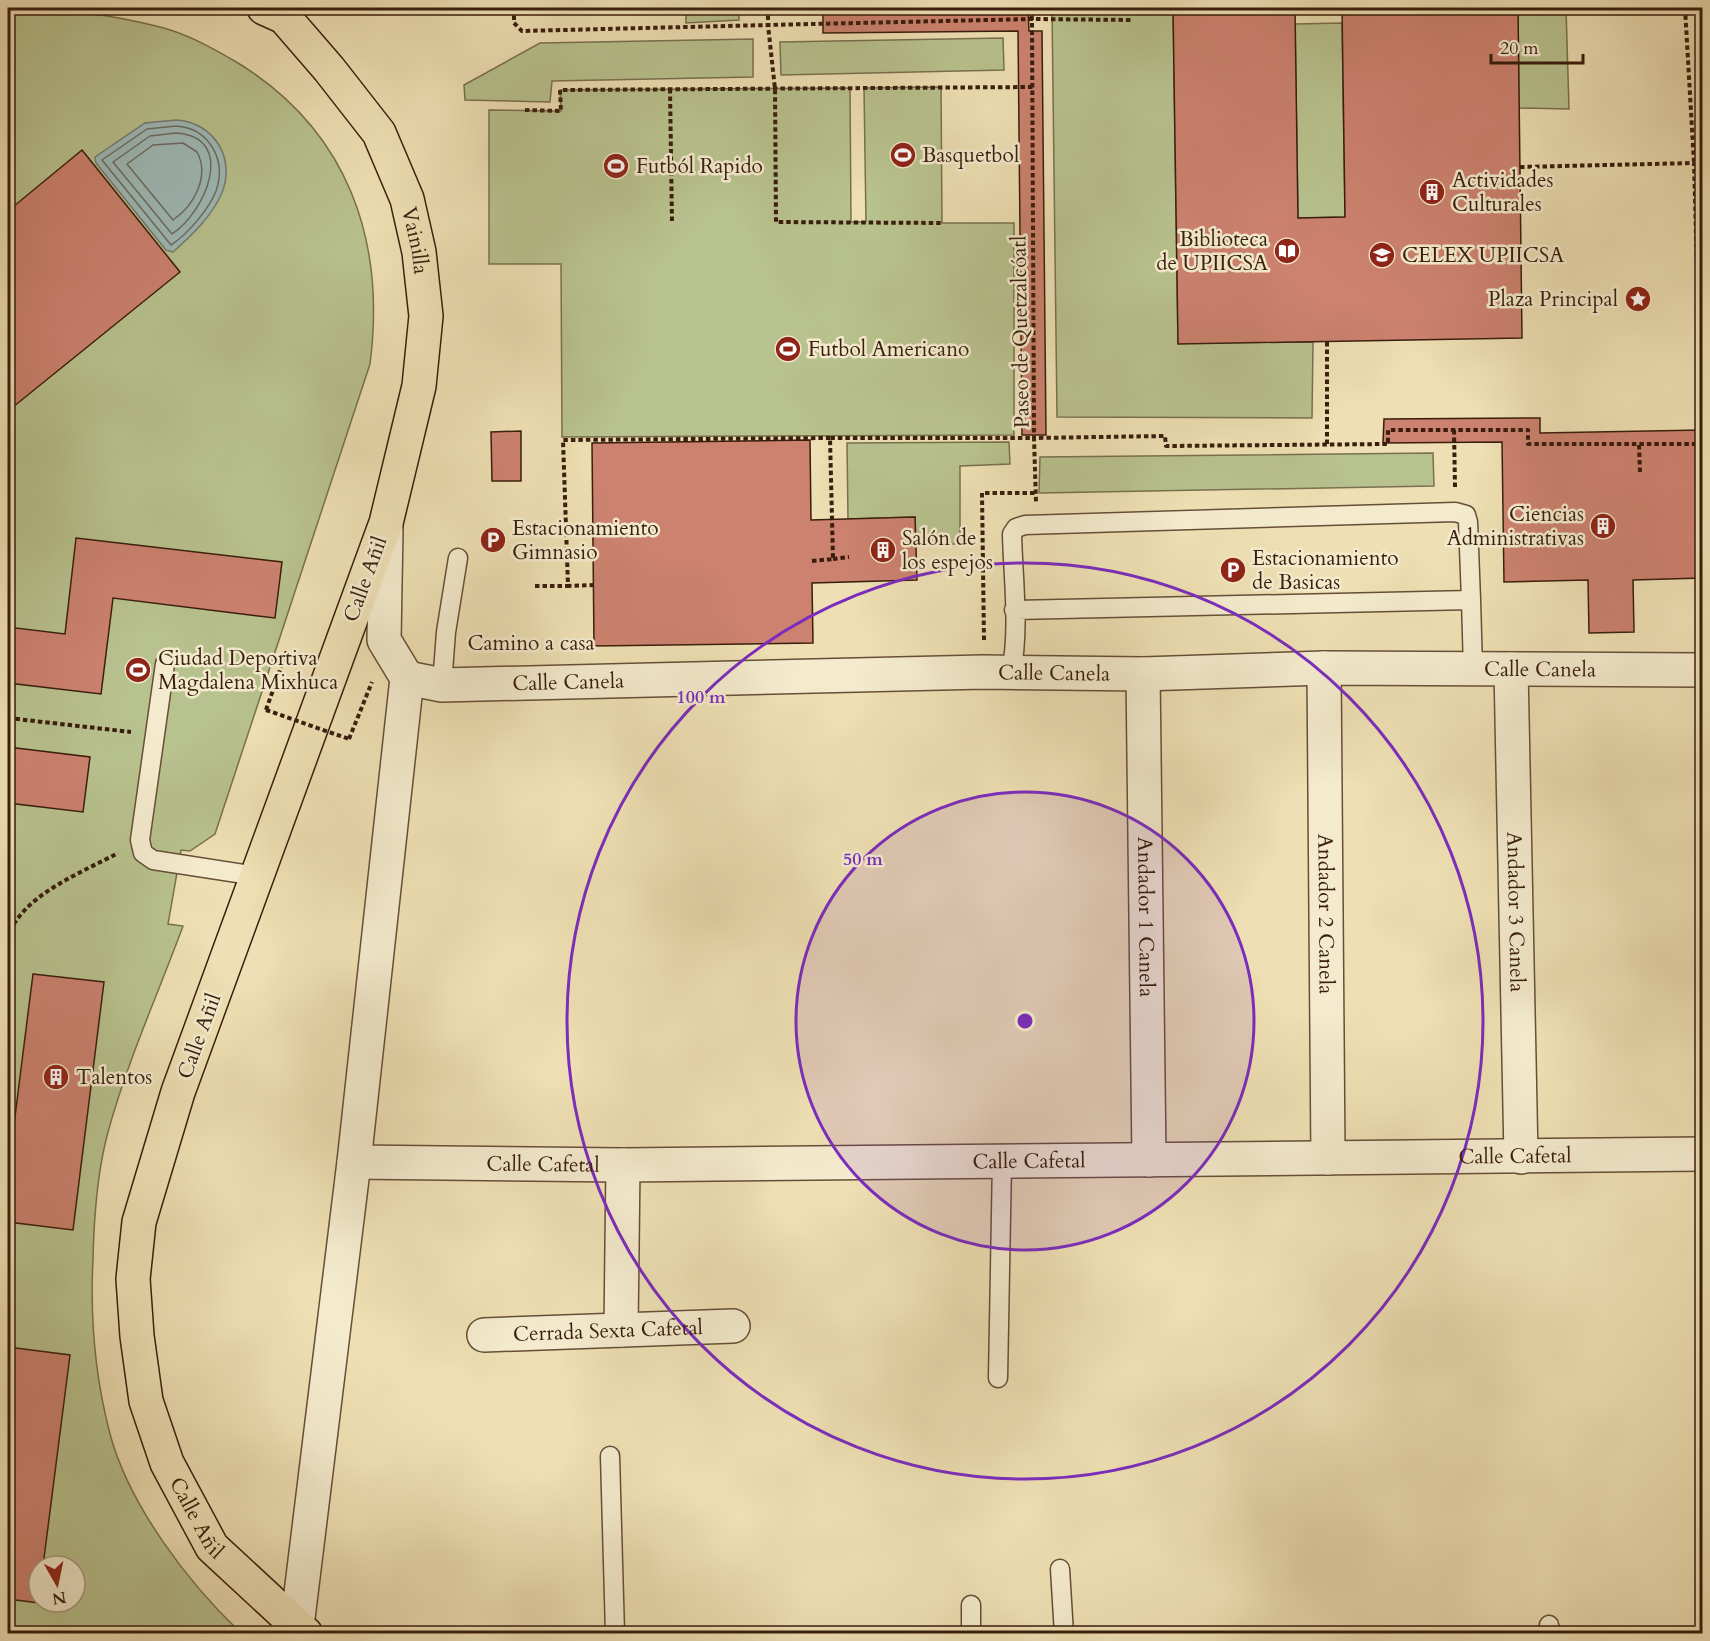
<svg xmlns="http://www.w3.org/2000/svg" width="1710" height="1641" font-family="Cardo,serif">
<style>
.green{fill:#b8c28e;stroke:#78704e;stroke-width:1.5;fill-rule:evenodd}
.water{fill:#9ebab8;stroke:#767b74;stroke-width:1.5}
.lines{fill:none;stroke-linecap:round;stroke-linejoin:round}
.shore{stroke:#6c6c62;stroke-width:1.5}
.building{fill:#cc826f;stroke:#391d0d;stroke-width:1.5}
.service-casing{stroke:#664e37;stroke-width:21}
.minor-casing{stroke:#664e37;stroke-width:36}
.primary-casing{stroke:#391d0d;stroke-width:36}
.path{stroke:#391d0d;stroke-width:4;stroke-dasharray:4.5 3;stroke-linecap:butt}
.service{stroke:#f4ebce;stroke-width:18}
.minor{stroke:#f4ebce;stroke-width:33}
.primary{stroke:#eee0b4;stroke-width:33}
.path-bridge{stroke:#391d0d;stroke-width:4;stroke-dasharray:4.5 3;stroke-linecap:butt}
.ring{fill:none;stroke:#7b2cbf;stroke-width:3}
.labels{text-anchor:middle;stroke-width:5;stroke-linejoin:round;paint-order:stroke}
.poi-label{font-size:21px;fill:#391d0d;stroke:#f4ebce;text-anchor:start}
.street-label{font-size:21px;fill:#391d0d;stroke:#f4ebce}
.centre{fill:#7b2cbf;stroke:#f4ebce;stroke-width:3}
.ring-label{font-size:18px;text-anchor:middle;font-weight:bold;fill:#7b2cbf;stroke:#f4ebce;stroke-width:5;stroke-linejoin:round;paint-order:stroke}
</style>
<rect width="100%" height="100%" fill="#eee0b4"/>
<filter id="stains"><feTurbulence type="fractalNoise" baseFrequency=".00333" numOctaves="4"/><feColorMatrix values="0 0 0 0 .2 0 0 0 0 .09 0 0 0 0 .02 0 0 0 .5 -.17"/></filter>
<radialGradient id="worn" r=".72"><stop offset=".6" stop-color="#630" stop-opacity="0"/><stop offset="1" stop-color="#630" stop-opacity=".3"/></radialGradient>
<!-- green -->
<path class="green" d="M8 8C60 8 109 14 160 27 188 34 214 49 238 63 348 131 386 240 370 364L215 834 190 851 181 850 168 924 183 926C158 994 127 1062 108 1132 97 1172 94 1216 93 1258 90 1317 95 1377 110 1434 129 1505 188 1583 241 1633L8 1634ZM39 1566H75V1602H39Z
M686 8H739V20L686 23Z
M1052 8H1173L1178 343 1313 342 1312 418 1057 417Z
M1518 8H1566L1569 109 1519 108Z
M1342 23 1345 217 1298 218 1295 24Z
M1003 38 1004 70 781 75 780 42Z
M753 39V77L552 81 550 102 465 100 464 85 540 43Z
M941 87 942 223H1014V435L562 437 561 264H489V110L561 111 560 90 850 88 851 222H866L864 88Z
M1009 442 1010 464 960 466V544H916L915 517 848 519 847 443Z
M1433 453 1434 486 1039 493 1040 457Z"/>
<!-- water -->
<path class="water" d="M176 120C214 122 237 159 221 195 211 217 191 236 173 252L166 250 96 163 95 157 145 123Z"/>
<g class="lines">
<!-- shore -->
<path class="shore" d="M176 126C209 128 227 160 216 191 209 209 188 234 171 245L102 160 147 129Z
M176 133C238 137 205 213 172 234L113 162 150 136Z
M183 143 197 152C210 176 194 206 173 220L127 164 153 145Z"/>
</g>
<!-- building -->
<path class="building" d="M1028 8 1029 31H1042L1046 435H1022L1018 31 823 33V10Z
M1173 8H1295L1298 218 1345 217 1342 8H1518L1522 338 1178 344Z
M82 150 180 272 8 411V211Z
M1540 418V433L1702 430V578L1633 580 1634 632 1589 633 1588 580 1504 582 1502 442 1383 443 1384 419Z
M521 431V481H492L491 432Z
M810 440 811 520 915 517 917 580 812 583 813 643 594 646 592 443Z
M76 538 282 562 275 618 113 598 101 694 8 683V627L65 634Z
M8 747 90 757 83 812 8 803Z
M33 974 104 982 73 1230 8 1222V1172Z
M8 1347 70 1355 43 1566H39V1603L8 1599Z"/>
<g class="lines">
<!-- service casing -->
<g class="service-casing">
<path id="service" d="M1471 600 1473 669
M165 664 140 840 143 853 153 860 257 876
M1011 673C1020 628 1013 579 1012 534L1016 528 1025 525 1455 512 1466 515 1468 522 1471 600 1014 610
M442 685 446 632 458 558
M998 1378 1002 1161
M610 1456 615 1634
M1060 1569 1064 1634
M971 1605V1634
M1549 1625 1550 1634"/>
</g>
<!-- minor casing -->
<g class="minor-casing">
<g id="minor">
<path id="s1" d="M1324 668 1328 1158"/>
<path id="s2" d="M1511 669 1521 1157"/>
<path id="s3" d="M1143 674 1149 1160"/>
<path id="s4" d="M407 678 442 685 983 672 1143 674 1324 668 1702 670"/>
<path id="s5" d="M354 1162 623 1165 1702 1154"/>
<path d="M621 1330 623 1165"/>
<path id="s6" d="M484 1335 733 1326"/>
<path d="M297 1626 354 1162 407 678 384 640 386 528"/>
</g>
</g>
<!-- primary casing -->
<g class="primary-casing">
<g id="primary">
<path id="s7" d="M264 8 284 17 329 69 379 133 407 199 419 252 426 316 419 386 386 523 178 1092 139 1222 133 1279 137 1336 146 1401 167 1463 212 1547 306 1634"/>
</g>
</g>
<!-- path -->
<path class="path" d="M514 8V23L522 31 768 25 775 89 776 222 942 223
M768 8V25L1032 19 1034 438 1165 436 1166 446 1388 444V430H1528V444H1702
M1031 8 1032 19 1133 20
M1685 8 1694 163H1702
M670 89 672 222
M525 110 561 111 560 90 1034 87
M1520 167 1694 163 1702 444
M1327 342V445
M1454 430 1455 487
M1639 445 1640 472
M833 559 849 557
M812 561 833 559 830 438H1034L1036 502
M594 585 568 586 563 440 830 438
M535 586H568
M984 640 982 493H1036
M266 710 286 653 304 659
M8 718 131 732
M349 739 372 682
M8 938C20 896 81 873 118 853"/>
<!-- service -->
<use href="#service" class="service"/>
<!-- minor -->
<use href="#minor" class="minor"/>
<!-- primary -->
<use href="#primary" class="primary"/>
<!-- path-bridge -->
<path class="path-bridge" d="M266 710 349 739"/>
</g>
<!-- distance rings -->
<circle cx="1025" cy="1021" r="229" fill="#7b2cbf" fill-opacity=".12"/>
<g class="ring">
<circle cx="1025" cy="1021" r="229"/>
<circle cx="1025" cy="1021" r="458"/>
</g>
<!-- icons -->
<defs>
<g id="stadium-disc" transform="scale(1.35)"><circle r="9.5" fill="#8f2418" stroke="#f4ebce"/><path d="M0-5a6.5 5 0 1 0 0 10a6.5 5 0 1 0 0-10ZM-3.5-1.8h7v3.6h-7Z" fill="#fff"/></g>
<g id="building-disc" transform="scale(1.35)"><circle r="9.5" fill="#8f2418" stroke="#f4ebce"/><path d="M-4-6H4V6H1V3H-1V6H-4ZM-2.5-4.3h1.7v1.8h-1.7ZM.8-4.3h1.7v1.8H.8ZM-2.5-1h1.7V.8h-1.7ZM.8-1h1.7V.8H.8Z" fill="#fff"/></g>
<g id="library-disc" transform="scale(1.35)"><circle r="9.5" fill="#8f2418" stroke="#f4ebce"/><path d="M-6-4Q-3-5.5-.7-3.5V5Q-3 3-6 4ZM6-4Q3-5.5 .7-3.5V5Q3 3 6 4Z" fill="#fff"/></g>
<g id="university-disc" transform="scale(1.35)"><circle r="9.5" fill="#8f2418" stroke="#f4ebce"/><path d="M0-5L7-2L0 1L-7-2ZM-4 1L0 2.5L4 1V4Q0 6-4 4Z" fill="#fff"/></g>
<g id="sight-disc" transform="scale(1.35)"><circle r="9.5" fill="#8f2418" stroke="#f4ebce"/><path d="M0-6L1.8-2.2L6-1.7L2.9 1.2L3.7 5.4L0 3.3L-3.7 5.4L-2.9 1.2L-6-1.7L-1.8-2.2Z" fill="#fff"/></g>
<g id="parking-disc" transform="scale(1.35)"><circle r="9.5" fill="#8f2418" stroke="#f4ebce"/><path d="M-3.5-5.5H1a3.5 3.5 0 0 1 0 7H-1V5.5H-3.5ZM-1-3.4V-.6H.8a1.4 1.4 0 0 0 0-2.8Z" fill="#fff"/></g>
</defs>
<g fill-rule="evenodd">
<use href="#stadium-disc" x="903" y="155"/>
<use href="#stadium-disc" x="616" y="166"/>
<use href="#building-disc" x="1432" y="192"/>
<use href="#library-disc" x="1287" y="251"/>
<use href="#university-disc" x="1382" y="255"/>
<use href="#sight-disc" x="1638" y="299"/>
<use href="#stadium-disc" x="788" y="349"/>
<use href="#building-disc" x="1603" y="526"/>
<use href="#parking-disc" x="493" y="540"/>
<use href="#building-disc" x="883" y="550"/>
<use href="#parking-disc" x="1233" y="570"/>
<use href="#stadium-disc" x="138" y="670"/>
<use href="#building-disc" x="56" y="1077"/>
</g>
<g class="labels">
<!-- poi labels -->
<g class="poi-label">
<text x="922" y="162">Basquetbol</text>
<text x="636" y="173">Futból Rapido</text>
<text x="1452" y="187">Actividades<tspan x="1452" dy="24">Culturales</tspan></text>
<text x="1268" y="246" text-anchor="end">Biblioteca<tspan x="1268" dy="24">de UPIICSA</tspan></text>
<text x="1402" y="262">CELEX UPIICSA</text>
<text x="1618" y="306" text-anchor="end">Plaza Principal</text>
<text x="808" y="356">Futbol Americano</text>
<text x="1584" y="521" text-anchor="end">Ciencias<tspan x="1584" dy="24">Administrativas</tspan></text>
<text x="512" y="535">Estacionamiento<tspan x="512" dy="24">Gimnasio</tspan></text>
<text x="902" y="545">Salón de<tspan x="902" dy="24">los espejos</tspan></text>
<text x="1252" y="565">Estacionamiento<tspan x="1252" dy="24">de Basicas</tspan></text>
<text x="158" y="665">Ciudad Deportiva<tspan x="158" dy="24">Magdalena Mixhuca</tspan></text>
<text x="76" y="1084">Talentos</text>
</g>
<!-- street labels -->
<g class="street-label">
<text dy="7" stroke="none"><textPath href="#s7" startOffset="286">Vainilla</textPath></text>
<text transform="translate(1020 332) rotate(-91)" y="7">Paseo de Quetzalcóatl</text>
<text transform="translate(365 579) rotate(-70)" y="7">Calle Añil</text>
<text x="531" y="650">Camino a casa</text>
<text dy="7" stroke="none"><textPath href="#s4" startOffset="1134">Calle Canela</textPath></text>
<text dy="7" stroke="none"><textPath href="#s4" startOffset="648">Calle Canela</textPath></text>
<text dy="7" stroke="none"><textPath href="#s4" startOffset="162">Calle Canela</textPath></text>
<text dy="7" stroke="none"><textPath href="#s1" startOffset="246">Andador 2 Canela</textPath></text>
<text dy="7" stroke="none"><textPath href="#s2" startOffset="243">Andador 3 Canela</textPath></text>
<text dy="7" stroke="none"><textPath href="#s3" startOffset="243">Andador 1 Canela</textPath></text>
<text transform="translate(199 1036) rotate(-70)" y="7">Calle Añil</text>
<text dy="7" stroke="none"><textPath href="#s5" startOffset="1161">Calle Cafetal</textPath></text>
<text dy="7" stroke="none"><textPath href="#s5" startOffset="675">Calle Cafetal</textPath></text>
<text dy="7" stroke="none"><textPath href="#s5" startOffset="189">Calle Cafetal</textPath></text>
<text dy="7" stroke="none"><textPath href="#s6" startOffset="124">Cerrada Sexta Cafetal</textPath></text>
<text dy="7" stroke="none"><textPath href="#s7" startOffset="1623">Calle Añil</textPath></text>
</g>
</g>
<circle cx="1025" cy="1021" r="9" class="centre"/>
<g class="ring-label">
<text x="701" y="703">100 m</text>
<text x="863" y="865">50 m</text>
</g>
<!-- margin -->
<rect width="1710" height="1641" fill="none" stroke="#eee0b4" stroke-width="30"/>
<rect x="9" y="9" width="1692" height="1623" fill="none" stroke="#391d0d" stroke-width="3"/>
<rect x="15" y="15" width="1680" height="1611" fill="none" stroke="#391d0d" stroke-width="1.5"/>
<!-- north arrow -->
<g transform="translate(57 1584) rotate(171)"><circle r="28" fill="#f4ebce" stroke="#a99981" stroke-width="1.5"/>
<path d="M0-4.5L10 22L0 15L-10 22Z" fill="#8f2418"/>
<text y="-9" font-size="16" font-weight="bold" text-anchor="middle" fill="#391d0d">N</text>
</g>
<!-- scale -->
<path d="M1491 54v9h92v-9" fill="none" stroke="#391d0d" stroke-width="3"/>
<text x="1500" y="54" font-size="18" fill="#391d0d" stroke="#f4ebce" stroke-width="4.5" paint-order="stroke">20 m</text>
<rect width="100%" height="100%" filter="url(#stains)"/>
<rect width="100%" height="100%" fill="url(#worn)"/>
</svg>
